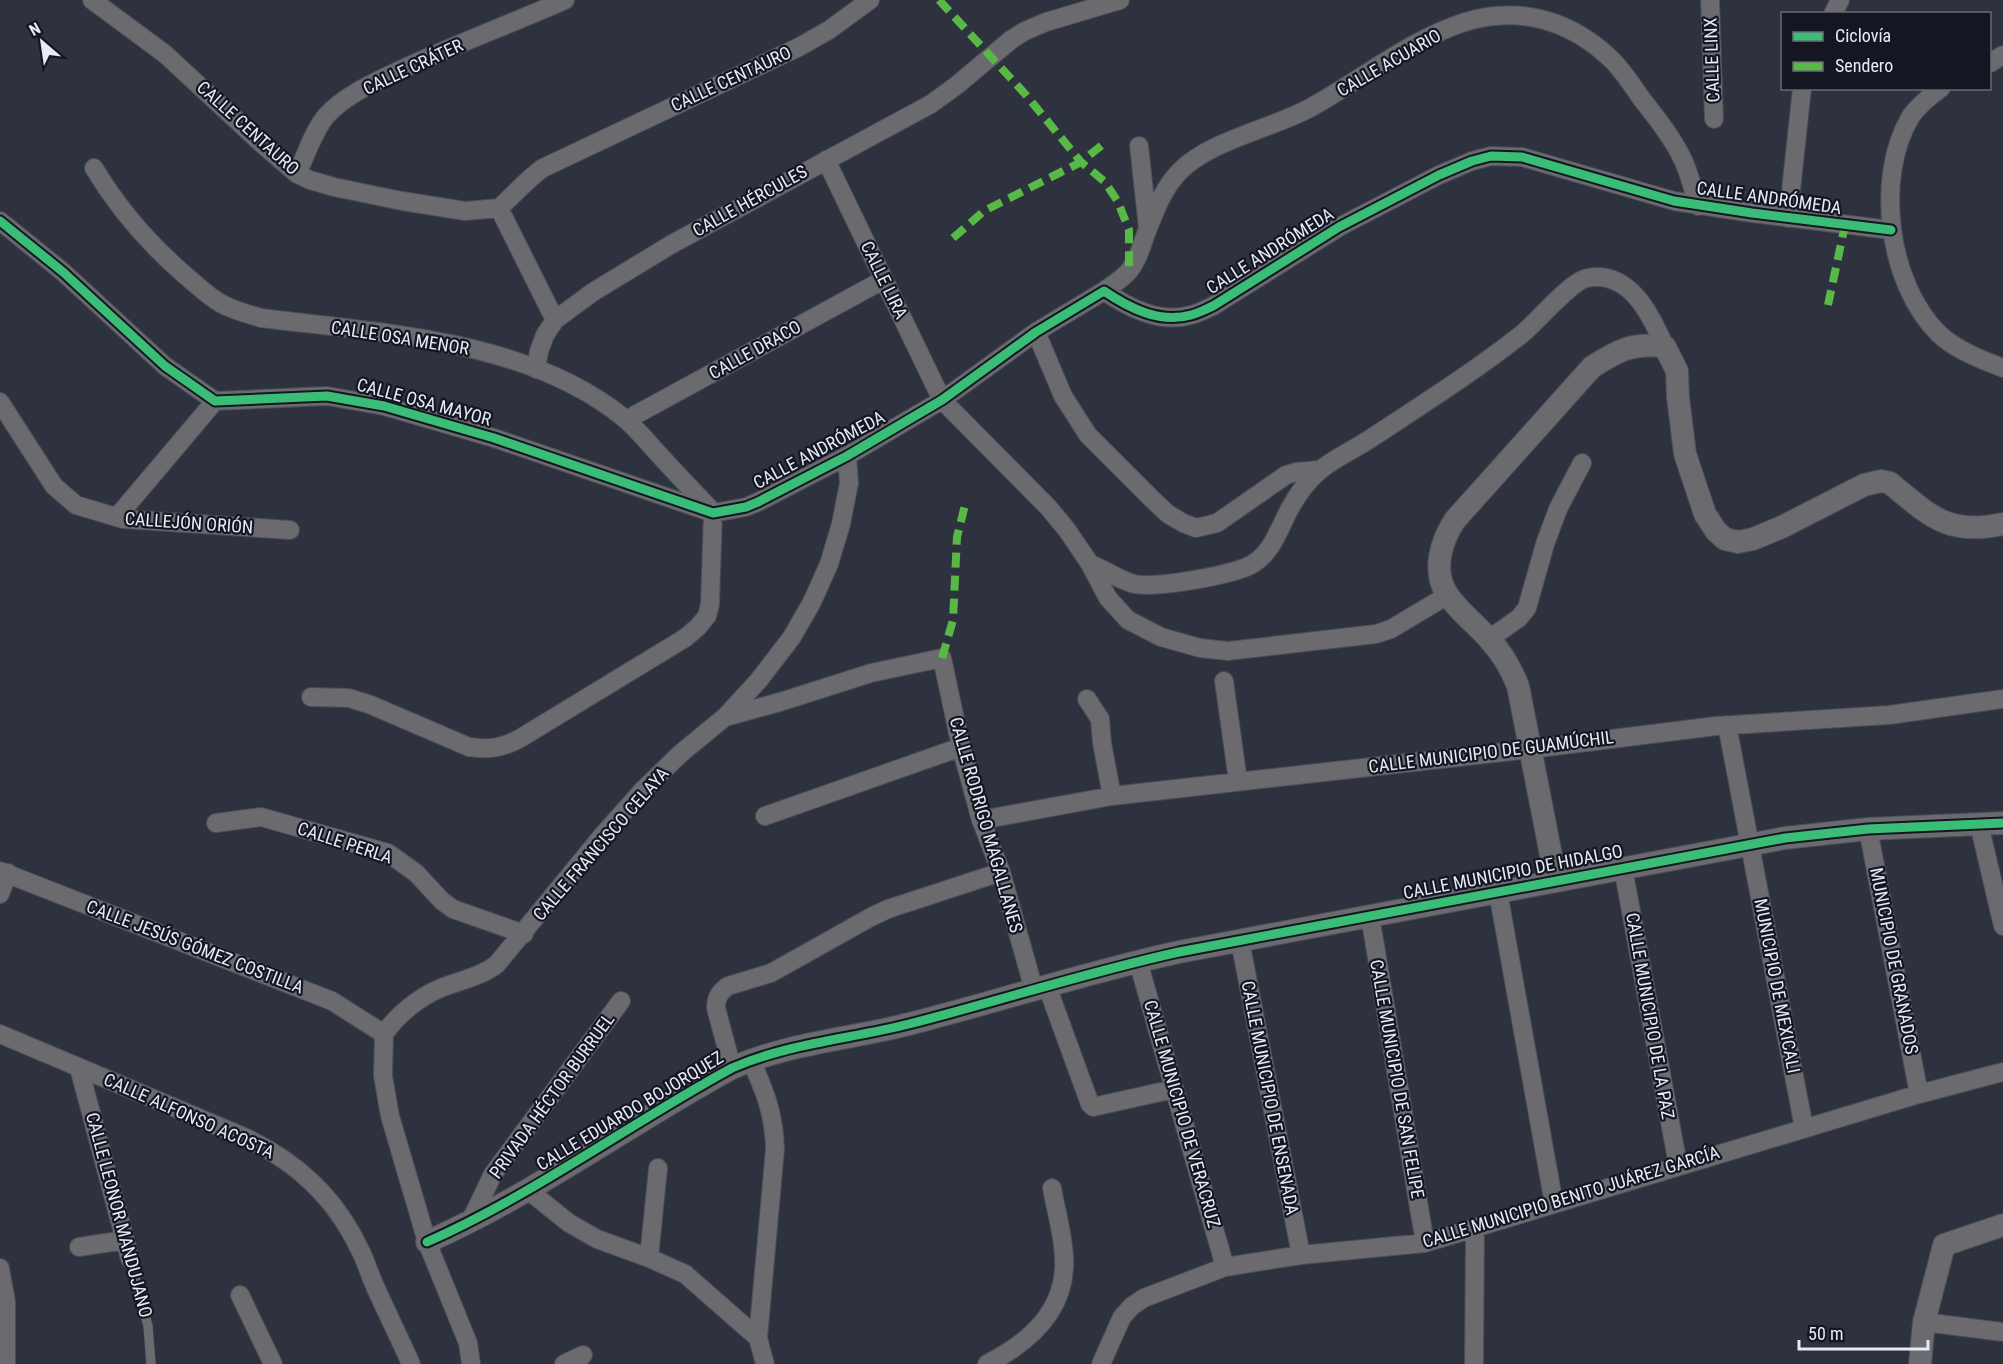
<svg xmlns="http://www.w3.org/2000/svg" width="2003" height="1364" font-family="'Roboto Condensed',sans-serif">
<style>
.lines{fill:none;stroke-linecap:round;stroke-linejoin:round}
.service-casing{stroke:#494d56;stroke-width:10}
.minor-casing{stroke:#494d56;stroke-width:20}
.tertiary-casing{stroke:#494d56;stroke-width:24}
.service{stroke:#6a6a6f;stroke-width:9}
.minor{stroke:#6a6a6f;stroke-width:18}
.tertiary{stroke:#6a6a6f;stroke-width:22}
.quiet{stroke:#58b947;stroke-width:8;stroke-dasharray:15 8;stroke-linecap:butt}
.cycleway-casing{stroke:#141721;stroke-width:13}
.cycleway{stroke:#3abd76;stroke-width:9}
.labels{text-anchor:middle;stroke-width:4.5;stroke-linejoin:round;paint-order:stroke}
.street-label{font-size:18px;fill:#e6eaf9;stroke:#141721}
</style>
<rect width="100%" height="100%" fill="#2e323e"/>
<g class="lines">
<!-- service casing -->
<g class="service-casing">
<path id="service" d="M130 1259 148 1326 151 1364"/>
</g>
<!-- minor casing -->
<g class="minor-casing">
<path id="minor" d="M92 0 165 54 261 143 297 174 310 180 334 187 402 201 465 211 499 208 555 320
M1710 0 1714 119
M1833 14 1840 0
M1990 63 2003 55
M1941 88C1930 96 1919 105 1911 116 1874 177 1888 284 1939 334 1956 350 1982 360 2003 368
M1139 146 1148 228
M826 160 942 400 1048 507 1067 530 1090 564 1108 598 1128 620 1161 637 1200 648 1228 651 1376 634 1391 629 1448 595
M94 168C119 210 149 244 186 276 198 286 209 297 222 304 235 311 248 314 261 318 381 333 527 339 624 418 635 427 644 438 653 448 672 469 692 490 712 511
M297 174C306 155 313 132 326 116 345 95 375 82 400 70 454 45 510 24 565 0
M499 208C514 195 527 179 543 168L799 47 829 30 870 0
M1788 218 1802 88
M0 221 63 272 165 366 215 401 327 396 384 406 494 438 713 513 746 507 758 502 847 456 942 400 1036 332 1104 291C1129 308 1160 324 1191 315 1199 313 1206 309 1213 306L1339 227 1439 175 1472 161 1491 156 1522 157 1674 201 1752 213 1891 230
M1104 291C1112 285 1122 279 1128 272 1138 261 1142 244 1147 231 1155 210 1164 187 1180 171 1209 141 1273 128 1310 108 1361 80 1409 40 1465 22 1521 5 1573 21 1614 62 1624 73 1633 86 1641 98 1655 116 1670 134 1680 154 1689 170 1693 189 1698 206
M1036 332 1063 396 1088 435 1154 501 1168 514 1183 523 1196 528 1217 523 1286 475 1296 472 1319 470
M536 369 539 351 545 335 555 320 593 292 672 244 931 104 957 85 1012 39 1025 31 1046 22 1120 0
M0 402 54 486 76 505 123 519 290 530
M626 420 883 280
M117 517 215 401
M1090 564C1104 569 1118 579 1131 583 1151 590 1232 575 1251 565 1272 553 1278 531 1289 510 1296 497 1307 481 1319 471 1333 459 1357 448 1373 437 1423 404 1475 371 1522 334 1537 322 1571 281 1587 278 1630 270 1651 315 1665 347
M1489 639 1519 618 1527 608 1545 544 1558 509 1582 463
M1224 681 1238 781
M311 697 349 698 371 705 469 747C489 750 501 748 519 739L685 638 698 627 707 616 710 604 713 513
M1087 699 1100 719 1102 743 1112 796
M725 717 780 702 871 673 942 658 961 747 981 820 1001 872 1034 990
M1727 725 1804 1128
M765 816 961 747
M981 820 1112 796 1531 749 1716 726 1889 715 2003 699
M216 823 261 817 388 853 416 873 442 901 453 909 524 934
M1979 824 2003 926
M1868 829 1919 1094
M1623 868 1678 1165
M0 871 332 1001 384 1034
M1498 892 1554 1204
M0 894 8 873
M1370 916 1425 1243
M1240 941 1301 1255
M1138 961 1225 1267
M1047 986 1090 1104 1093 1107 1174 1089
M0 1034 244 1137C297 1162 335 1197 360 1250 366 1261 369 1273 374 1284 386 1311 399 1337 411 1364
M384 1034C397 1015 419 997 441 988 460 980 481 977 497 964L602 836 643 790 680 754 725 717 759 680 792 637 812 602 829 564 841 524 849 483 847 456
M384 1034 383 1076 390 1116 427 1242 468 1343 471 1364
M751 1060C765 1092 774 1113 775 1149L758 1338 765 1364
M79 1068 130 1259
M732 1068 716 1008C716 997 720 992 728 986L771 973 871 917 888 909 1001 872
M529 1191 569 1223 597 1239 649 1258 685 1274 758 1338
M469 1224 493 1174 621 1001
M79 1247 125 1240
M649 1258 658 1168
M0 1268 6 1302V1364
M240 1295 273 1364
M1924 1322 2003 1332
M564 1364 583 1355
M987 1364C1030 1342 1067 1310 1064 1257 1063 1234 1056 1211 1052 1188
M1101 1364 1122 1317 1132 1306 1144 1298 1225 1267 1301 1255 1425 1243 1919 1094 2003 1072
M1474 1364 1475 1229"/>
</g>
<!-- tertiary casing -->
<g class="tertiary-casing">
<path id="tertiary" d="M1556 881 1518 686C1511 668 1502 653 1489 639 1476 624 1458 611 1447 594 1432 571 1441 541 1455 520L1592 367C1619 350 1633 342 1665 347L1677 371 1678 397 1685 454 1705 514 1716 531 1725 539 1738 542 1753 539 1782 527 1864 485 1881 481 1890 483C1930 516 1948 536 2003 524
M427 1242C535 1194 629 1124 732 1068 789 1043 850 1039 909 1024 999 1001 1088 972 1179 952L1785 838 1868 829 2003 823
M1920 1364 1924 1322 1944 1245 2003 1225"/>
</g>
<!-- service -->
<use href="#service" class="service"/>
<!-- minor -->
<use href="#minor" class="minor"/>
<!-- tertiary -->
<use href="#tertiary" class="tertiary"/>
<!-- quiet -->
<path class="quiet" d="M939 0 1026 95 1081 162 1105 182 1118 202 1129 230V271
M953 238 984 211 1081 162 1107 141
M1828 305 1845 225
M942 658 953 620 957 537 966 501"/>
<!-- cycleway casing -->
<g class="cycleway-casing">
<path id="cycleway" d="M0 221 63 272 165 366 215 401 327 396 384 406 494 438 713 513 746 507 758 502 847 456 942 400 1036 332 1104 291C1129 308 1160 324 1191 315 1199 313 1206 309 1213 306L1339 227 1439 175 1472 161 1491 156 1522 157 1674 201 1752 213 1891 230
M427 1242C535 1194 629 1124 732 1068 789 1043 850 1039 909 1024 999 1001 1088 972 1179 952L1785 838 1868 829 2003 823"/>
</g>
<!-- cycleway -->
<use href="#cycleway" class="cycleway"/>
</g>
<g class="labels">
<!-- street labels -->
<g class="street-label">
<text transform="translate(1712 60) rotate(-92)" y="6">CALLE LINX</text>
<text transform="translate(1389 63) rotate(-30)" y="6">CALLE ACUARIO</text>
<text transform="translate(413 67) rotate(-25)" y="6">CALLE CRÁTER</text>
<text transform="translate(731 79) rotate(-25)" y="6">CALLE CENTAURO</text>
<text transform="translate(248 128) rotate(42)" y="6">CALLE CENTAURO</text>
<text transform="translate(1769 198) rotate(8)" y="6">CALLE ANDRÓMEDA</text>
<text transform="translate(750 201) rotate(-29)" y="6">CALLE HÉRCULES</text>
<text transform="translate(1270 251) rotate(-32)" y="6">CALLE ANDRÓMEDA</text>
<text transform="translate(884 280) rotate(64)" y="6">CALLE LIRA</text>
<text transform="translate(400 338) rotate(9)" y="6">CALLE OSA MENOR</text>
<text transform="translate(755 350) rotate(-29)" y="6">CALLE DRACO</text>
<text transform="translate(424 402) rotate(15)" y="6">CALLE OSA MAYOR</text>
<text transform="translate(819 450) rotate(-28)" y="6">CALLE ANDRÓMEDA</text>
<text transform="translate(189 523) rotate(4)" y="6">CALLEJÓN ORIÓN</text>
<text transform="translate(1491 752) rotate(-7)" y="6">CALLE MUNICIPIO DE GUAMÚCHIL</text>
<text transform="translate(986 825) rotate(74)" y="6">CALLE RODRIGO MAGALLANES</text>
<text transform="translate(345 843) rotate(18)" y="6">CALLE PERLA</text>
<text transform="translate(601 844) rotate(-49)" y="6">CALLE FRANCISCO CELAYA</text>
<text transform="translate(1513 872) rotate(-11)" y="6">CALLE MUNICIPIO DE HIDALGO</text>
<text transform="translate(195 947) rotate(21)" y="6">CALLE JESÚS GÓMEZ COSTILLA</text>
<text transform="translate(1894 961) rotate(79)" y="6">MUNICIPIO DE GRANADOS</text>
<text transform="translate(1777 986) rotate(79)" y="6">MUNICIPIO DE MEXICALI</text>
<text transform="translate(1650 1016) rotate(80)" y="6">CALLE MUNICIPIO DE LA PAZ</text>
<text transform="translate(1397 1079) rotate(80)" y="6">CALLE MUNICIPIO DE SAN FELIPE</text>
<text transform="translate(552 1096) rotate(-54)" y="6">PRIVADA HÉCTOR BURRUEL</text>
<text transform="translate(1270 1098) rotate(79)" y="6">CALLE MUNICIPIO DE ENSENADA</text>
<text transform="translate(630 1111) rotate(-31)" y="6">CALLE EDUARDO BOJORQUEZ</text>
<text transform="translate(1182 1114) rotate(74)" y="6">CALLE MUNICIPIO DE VERACRUZ</text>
<text transform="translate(189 1116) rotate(24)" y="6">CALLE ALFONSO ACOSTA</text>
<text transform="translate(1571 1197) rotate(-17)" y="6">CALLE MUNICIPIO BENITO JUÁREZ GARCÍA</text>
<text transform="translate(119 1215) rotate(75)" y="6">CALLE LEONOR MANDUJANO</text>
</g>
</g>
<!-- legend -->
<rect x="1781" y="12" width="210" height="78" fill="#141721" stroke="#686b77" stroke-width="1.5"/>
<rect x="1793" y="32" width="30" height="9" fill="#3abd76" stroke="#686b77" stroke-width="1.5"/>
<text x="1835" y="42" font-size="18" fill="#e6eaf9">Ciclovía</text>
<rect x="1793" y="62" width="30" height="9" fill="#58b947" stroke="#686b77" stroke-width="1.5"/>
<text x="1835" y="72" font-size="18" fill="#e6eaf9">Sendero</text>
<!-- north arrow -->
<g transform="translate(42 42) rotate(331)" stroke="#141721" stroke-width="4.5" paint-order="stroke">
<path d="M0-4.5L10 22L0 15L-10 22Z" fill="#e6eaf9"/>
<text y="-9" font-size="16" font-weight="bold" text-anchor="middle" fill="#e6eaf9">N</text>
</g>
<!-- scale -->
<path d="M1799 1340v9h129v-9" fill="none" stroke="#e6eaf9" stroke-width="3"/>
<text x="1808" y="1340" font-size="18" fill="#e6eaf9" stroke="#141721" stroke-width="4.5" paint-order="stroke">50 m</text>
</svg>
